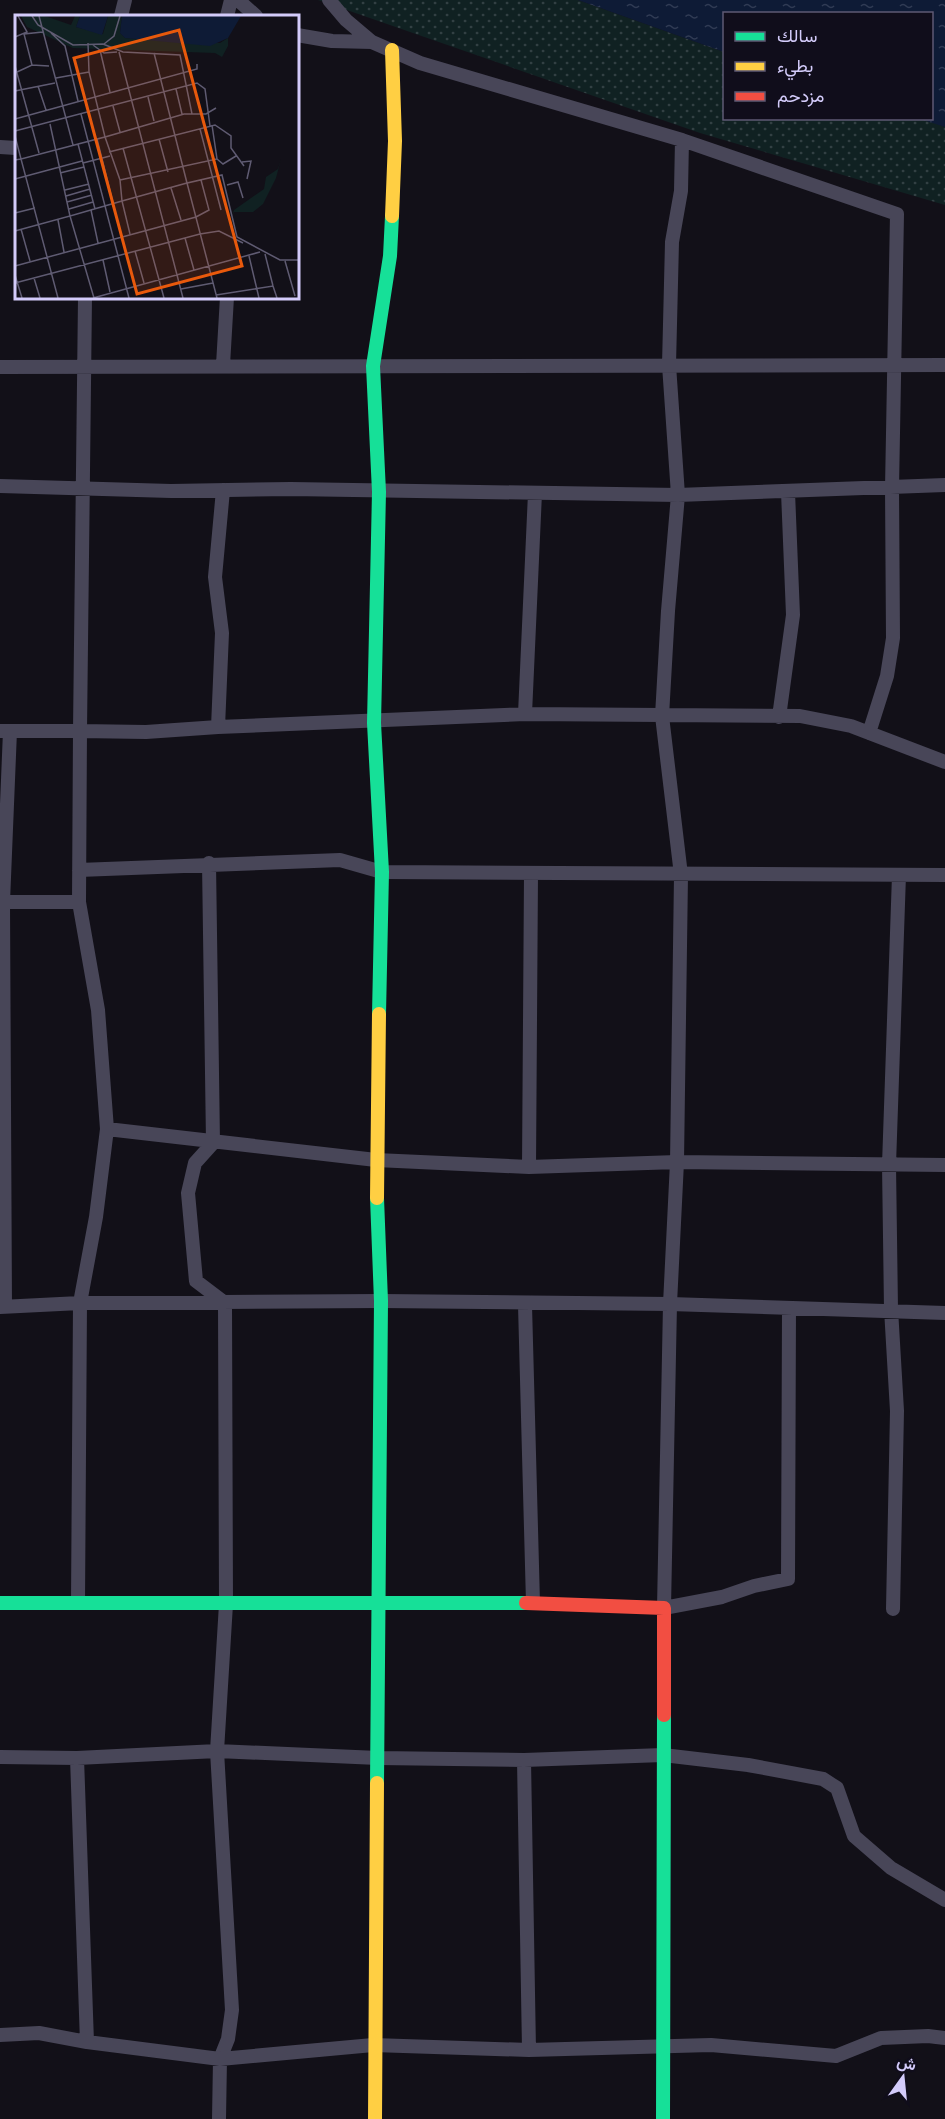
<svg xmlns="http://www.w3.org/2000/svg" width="945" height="2119" font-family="'Nunito Sans',Vazirmatn,sans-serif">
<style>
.grass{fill:url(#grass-dots)}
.water{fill:url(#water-ripples)}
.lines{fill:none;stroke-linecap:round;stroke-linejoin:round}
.street{stroke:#484658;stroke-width:14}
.fast{stroke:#16e098;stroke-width:14}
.slow{stroke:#ffcf43;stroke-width:14}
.jam{stroke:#f24e42;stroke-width:14}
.inset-road{fill:none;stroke:#5f5b72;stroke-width:1.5}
.view{fill:#e8590c;fill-opacity:0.15;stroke:#e8590c;stroke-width:3}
.inset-edge{fill:none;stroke:#d3cbfa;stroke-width:3}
</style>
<defs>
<pattern id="grass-dots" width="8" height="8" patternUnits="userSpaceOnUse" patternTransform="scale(1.5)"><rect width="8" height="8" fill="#102122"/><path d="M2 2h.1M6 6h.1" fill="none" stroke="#324043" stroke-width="1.8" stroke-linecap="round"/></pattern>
<pattern id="water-ripples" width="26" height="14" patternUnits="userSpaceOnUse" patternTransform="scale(1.5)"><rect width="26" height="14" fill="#0e1b36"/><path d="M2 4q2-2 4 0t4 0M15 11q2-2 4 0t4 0" fill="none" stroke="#303b54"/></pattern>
</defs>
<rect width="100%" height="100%" fill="#121018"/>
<!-- grass -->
<path class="grass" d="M318 0H578L724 52V118H920L945 127V205L700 133Z"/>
<!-- water -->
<path class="water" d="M578 0H945V127L920 119 932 118V14H724V52Z"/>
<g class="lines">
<!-- street -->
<path class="street" d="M238 0 256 16
M329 0 346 20 372 42 420 63 682 140 897 214 892 488 893 638 887 676 869 733
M121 16 125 0
M227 16 231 0
M297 35 332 41 372 42
M682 140 681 191 672 242 669 365 678 495 668 611 662 716 681 875 677 1162 670 1304 945 1313
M0 147 16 148
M85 297 80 731 146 732 218 727 525 714 800 716 851 726 945 762
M223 365 227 297
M0 367 945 365
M0 486 171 491 291 489 678 495 945 485
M525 714 535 493
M779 717 793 615 788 492
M218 727 222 633 215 577 223 490
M0 731H80L79 902 98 1010 107 1129 96 1217 80 1303 381 1301 670 1304 664 1608 722 1597 754 1586 788 1579 789 1308
M209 863 213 1143 195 1163 188 1193 196 1281 225 1303 226 1604 217 1751 232 2010 228 2039 220 2059 219 2119
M79 870 340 860 382 872 945 875
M0 902H79
M107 1129 376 1160 529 1167 677 1162 945 1165
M529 1167 531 874
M525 1305 533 1603
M0 1307 80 1303 78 1603
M5 1307 3 902 10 731
M893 1609 897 1411 891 1309 889 1165 899 875
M0 1757 77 1758 217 1751 378 1758 524 1760 663 1755 748 1765 823 1779 837 1788 854 1836 891 1868 945 1900
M77 1758 87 2042
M524 1760 529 2050
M0 2035 39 2033 87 2042 220 2059 373 2045 529 2050 711 2045 836 2056 881 2038 928 2036 945 2038"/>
<!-- fast -->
<path class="fast" d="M379 1014 382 872 374 723 379 492 373 366 390 256 392 216
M377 1198 381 1301 377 1783
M0 1603H526
M663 2119 664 1715"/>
<!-- slow -->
<path class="slow" d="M392 216 395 141 392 50
M377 1198 379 1014
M375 2119 377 1783"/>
<!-- jam -->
<path class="jam" d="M526 1603 664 1608V1715"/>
</g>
<!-- overview -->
<g transform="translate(15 15)">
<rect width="284" height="284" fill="#121018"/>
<path d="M6 1H30L56 10 60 1H65L61 12 88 19 93 1H107L105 18 110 23 205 28 213 23V31L207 42 200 38 58 33 12 12ZM266 144 261 163 248 189 238 197H219L217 201 219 195 249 174 251 162 263 154Z" fill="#102122"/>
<path d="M65 1H93L87 20 61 12ZM107 1H226L213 23 195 31 110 23 105 18Z" fill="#0e1b36"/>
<path class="inset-road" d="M17 1 23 10 58 30 88 29 108 37 165 40 177 99M24 1 58 130M36 18 50 31 63 86M0 22 12 17 3 1M73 28 74 57 90 122 169 99H191L201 93M89 29 99 21 105 1M78 30 89 38 102 37M85 35 95 77M104 37 168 283M139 38 172 168 207 160 222 222 265 245H284M17 50 9 19 28 17M0 51 24 138M2 57 17 50 34 51M41 63 74 57M23 71 31 95M161 74 167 99M0 76 40 68M133 82 139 106M98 91 105 117M66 99 114 283M0 104 182 54V49M185 114 206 195M0 116 182 68 190 74 195 111M0 121 6 144 0 145M82 124 98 188M144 124 153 157M63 129 80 194M108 133 149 283M94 137 200 110 216 121V133L229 151M202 144 208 149 221 141M227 147 236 146 232 164M68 148 95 141M45 158 69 152M0 164 67 146M105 165 202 144 197 110M212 170 223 167 228 183M156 173 166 205M50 175 74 169M51 181 75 174M52 187 77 180M54 194 78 187M76 195 83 228M0 198 20 193M43 205 49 237M6 214 15 246M0 216 55 201 35 109M170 223 179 255M120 236 129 268M250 239 258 271M234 241 244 283M88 245 95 277M270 246 280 281M0 251 181 202 194 195 186 165M0 260 7 283M19 263 25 283M0 268 185 219 204 216 228 228M166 274 198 268M201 280 258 271 262 283M43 283 6 144 90 122 105 165 107 186 172 168 202 283M78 283 245 237M79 283 55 201 107 186 115 219"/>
<path class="view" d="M164 15 227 251 122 279 59 43Z"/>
<rect width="284" height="284" class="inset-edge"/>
</g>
<!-- legend -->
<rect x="723" y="12" width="210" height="108" fill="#100d1b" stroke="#5e5974" stroke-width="1.5"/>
<rect x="735" y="32" width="30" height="9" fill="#16e098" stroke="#5e5974" stroke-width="1.5"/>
<text x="777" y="42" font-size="18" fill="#d3cbfa">سالك</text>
<rect x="735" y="62" width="30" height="9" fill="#ffcf43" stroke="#5e5974" stroke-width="1.5"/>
<text x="777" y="72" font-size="18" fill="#d3cbfa">بطيء</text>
<rect x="735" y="92" width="30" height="9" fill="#f24e42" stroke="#5e5974" stroke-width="1.5"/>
<text x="777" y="102" font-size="18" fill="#d3cbfa">مزدحم</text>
<!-- north arrow -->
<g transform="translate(903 2077) rotate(15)" stroke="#100d1b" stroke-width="4.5" paint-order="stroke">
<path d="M0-4.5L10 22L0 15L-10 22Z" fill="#d3cbfa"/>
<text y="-9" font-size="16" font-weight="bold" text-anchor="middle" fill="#d3cbfa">ش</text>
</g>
</svg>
